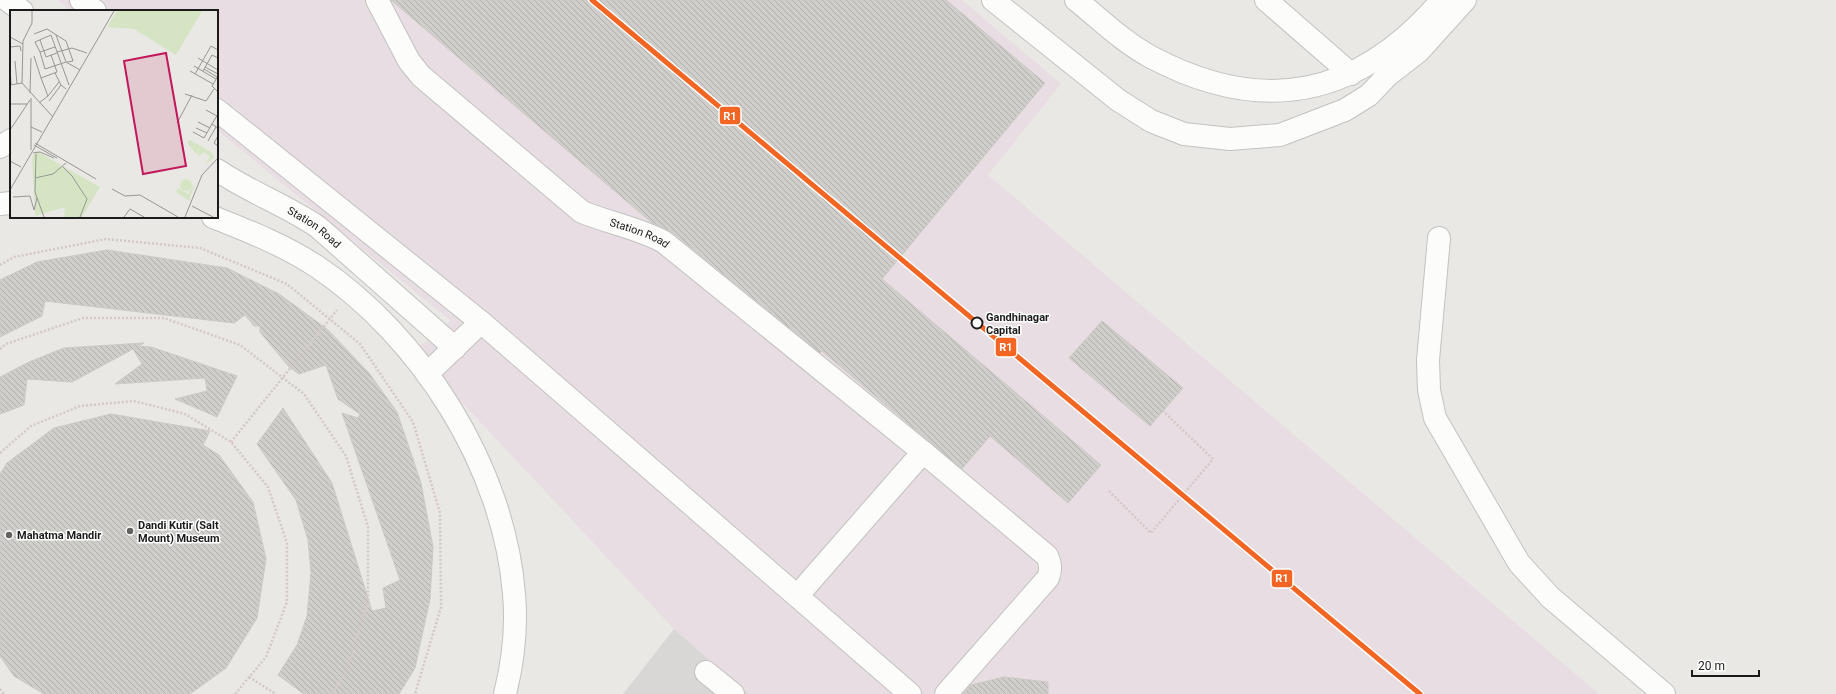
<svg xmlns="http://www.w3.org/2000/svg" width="1836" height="694" font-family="Roboto,sans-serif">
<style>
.residential{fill:#d8d7d5}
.railway{fill:#e7dde2}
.building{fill:url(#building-back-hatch);stroke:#ccc9c5}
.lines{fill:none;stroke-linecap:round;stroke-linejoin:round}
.minor-casing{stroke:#c2c2c0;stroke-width:24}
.path{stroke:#d4c8c6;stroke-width:2.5;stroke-dasharray:2 2;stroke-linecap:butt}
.minor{stroke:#fcfcfb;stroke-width:22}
.rail-1-casing{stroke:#fff;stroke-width:8}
.rail-1{stroke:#f26522;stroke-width:5}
.stop-dot{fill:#fff;stroke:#1b1b1b;stroke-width:2}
.poi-dot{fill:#636361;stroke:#fff;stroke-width:1.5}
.labels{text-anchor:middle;stroke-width:3;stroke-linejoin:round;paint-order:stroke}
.street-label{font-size:11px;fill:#1b1b1b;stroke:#fff}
.stop-label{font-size:11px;font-weight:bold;fill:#1b1b1b;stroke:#fff;text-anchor:start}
.poi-label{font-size:11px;font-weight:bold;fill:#1b1b1b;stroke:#fff;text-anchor:start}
.inset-road{fill:none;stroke:#979694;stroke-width:1}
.view{fill:#c2185b;fill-opacity:0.15;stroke:#c2185b;stroke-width:2}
.inset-edge{fill:none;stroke:#1b1b1b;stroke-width:2}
.line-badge{stroke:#fff;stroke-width:1.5}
.badge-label{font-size:11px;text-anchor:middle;font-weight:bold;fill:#fff}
</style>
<defs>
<pattern id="building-back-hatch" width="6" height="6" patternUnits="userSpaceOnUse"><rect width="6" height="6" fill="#d0cecb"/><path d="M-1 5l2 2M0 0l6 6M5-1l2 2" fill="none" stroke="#b2b0ae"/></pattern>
</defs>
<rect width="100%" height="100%" fill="#e9e8e4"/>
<!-- residential -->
<path class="residential" d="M674 629 749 694H623Z"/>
<!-- railway -->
<path class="railway" d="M58 0H962L1061 84 988 175 1599 694H749L674 629 414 351 451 321 217 130V11H71Z"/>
<!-- building -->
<path class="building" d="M391 0H946L1045 83 882 279 1101 465 1068 503 990 436 962 469 822 351 820 353 672 232 651 222Z
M107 250 227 268 279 294 327 329 369 373 397 412 421 483 433 547 430 599 415 668 399 694H304L278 675 297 645 307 616 311 573 308 540 296 500 257 444 283 408 332 483 372 611 386 608 383 588 400 580 342 413 358 418 360 414 338 399 326 365 299 374 289 367 260 332V326H254L245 315 234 323 45 301 42 316 0 337V280L37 262Z
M1102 321 1183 388 1150 426 1069 358Z
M144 343 138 346 151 347 237 376 217 417 175 399 207 391 205 378 115 384 142 364 133 349 72 382 27 379 24 405 0 414V377L29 362 64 348Z
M111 414 210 431 203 445 219 455 253 502 266 559 257 618 226 668 190 694H44L14 676 0 656V474L7 463 54 428Z
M1004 677 1048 682V694H963L971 685Z"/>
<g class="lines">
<!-- minor casing -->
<g class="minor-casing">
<g id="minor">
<path d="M7 0 22 11"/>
<path d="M81 0 95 11"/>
<path id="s1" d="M377 0 409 61 421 76 582 212C609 223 639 228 664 242L923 452 1047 556C1051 565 1051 570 1048 578L946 694"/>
<path d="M993 0 1118 100 1151 121 1184 134 1230 139 1280 135 1345 110 1369 95 1388 75 1419 51 1465 0"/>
<path d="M1076 0C1100 19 1123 42 1151 57 1264 117 1359 97 1442 0"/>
<path d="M1266 0 1351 74"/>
<path d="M217 110 481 322 910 694"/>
<path d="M0 147 11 140"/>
<path id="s2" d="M217 170C249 192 286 205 318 227L455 348"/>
<path d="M0 204 11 203"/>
<path d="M213 217C248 231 284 245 316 266 421 336 504 467 514 594 517 627 513 662 505 694"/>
<path d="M1439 238 1428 360 1429 390 1435 418 1519 563 1550 597 1664 694"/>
<path d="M427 374 481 322"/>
<path d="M798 595 923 452"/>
<path d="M706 672 733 694"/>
</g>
</g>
<!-- path -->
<path class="path" d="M0 265 14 257 106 239 200 248 287 284 360 344 413 422 440 513 441 607 415 694
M0 349 6 344 83 318H164L240 345 304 394 346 456 368 527V602L345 674 331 694
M231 442 337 310
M0 453 31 426 80 406 134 401 185 414 231 442 268 487 287 543V602L266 657 235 694
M1109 491 1151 533 1213 459 1163 411
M249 677 276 694
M0 689 4 694"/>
<!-- minor -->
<use href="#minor" class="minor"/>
<!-- rail-1 casing -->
<g class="rail-1-casing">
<path id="rail-1" d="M592 0 1420 694"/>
</g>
<!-- rail-1 -->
<use href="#rail-1" class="rail-1"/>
</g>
<!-- markers -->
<circle class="stop-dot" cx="977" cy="323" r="5.5"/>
<g class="poi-dot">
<circle cx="130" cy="531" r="4"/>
<circle cx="9" cy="535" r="4"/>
</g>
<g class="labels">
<!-- street labels -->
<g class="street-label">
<text dy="4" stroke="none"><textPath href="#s2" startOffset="113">Station Road</textPath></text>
<text dy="4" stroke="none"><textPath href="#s1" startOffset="360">Station Road</textPath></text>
</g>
<!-- stop labels -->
<g class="stop-label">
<text x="986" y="321">Gandhinagar<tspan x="986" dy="13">Capital</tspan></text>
</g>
<!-- poi labels -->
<g class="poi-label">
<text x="138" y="529">Dandi Kutir (Salt<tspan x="138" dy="13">Mount) Museum</tspan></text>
<text x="17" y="539">Mahatma Mandir</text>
</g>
</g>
<!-- overview -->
<g transform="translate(10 10)">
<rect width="208" height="208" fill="#e9e8e4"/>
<path d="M107 1H192L166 45 124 19 97 17ZM180 130 201 142 204 147 195 155 200 146 193 142 190 146 187 144 190 138 186 144 177 132ZM26 141 90 177 72 207H54L55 197 25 206 22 148ZM170 175a6 6 0 1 1 12 0a6 6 0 1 1-12 0ZM185 173 179 191 166 182 168 178 178 184Z" fill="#d5e5c4"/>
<path class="inset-road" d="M24 24 37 19 56 31 63 51 57 52M46 25 56 52M0 27 13 34M30 30 36 47 47 43M0 37 10 36 11 41M45 37 30 42 35 59 56 52 70 60M30 42 25 32 41 25 59 75M47 42 62 38 77 43M24 46 31 68 47 62 41 45M188 48 208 60M5 51 7 74M184 56 206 69M195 57 208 64M0 58 1 74M194 59 207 67M180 61 203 74M193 61 202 45 208 48M45 63 51 75 56 79M185 64 201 36 208 40M208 66 202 76 208 82M12 73 13 31 22 13V1M0 75 12 73 43 107M20 83 21 48M175 84 196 91 204 79M38 86 49 72M21 88V140M39 91 51 75M29 93 38 86 31 68M0 94H17M196 100 207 106M208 104 202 114 208 118M188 112 200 118M167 113 182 85M21 117 32 122M186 118 197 123M0 120 20 90M183 122 194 128 202 114M208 126 204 133 208 136M198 131 206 117M25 133 86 169M24 135 47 148M23 143 30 142 44 148M26 144 25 182 34 207M0 151 11 157M53 157 62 166 77 189 70 207M25 168 43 164 56 153M102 179 115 186 130 185 168 207M0 180 104 1M3 187 20 186 24 200 27 188M182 196 203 207M114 207 120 199 134 207M175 207 192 165 208 148"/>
<path class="view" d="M156 43 176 156 133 164 114 51Z"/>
<rect width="208" height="208" class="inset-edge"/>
</g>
<g class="line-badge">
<rect x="719" y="106" width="22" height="19" rx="4" fill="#f26522"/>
<rect x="995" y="337" width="22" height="20" rx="4" fill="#f26522"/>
<rect x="1271" y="569" width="22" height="19" rx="4" fill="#f26522"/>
</g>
<g class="badge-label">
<text x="730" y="120">R1</text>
<text x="1006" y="351">R1</text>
<text x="1282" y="582">R1</text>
</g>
<!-- scale -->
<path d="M1692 670v6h67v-6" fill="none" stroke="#1b1b1b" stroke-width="2"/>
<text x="1698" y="670" font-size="12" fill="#1b1b1b" stroke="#ffffff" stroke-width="3" paint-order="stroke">20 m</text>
</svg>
